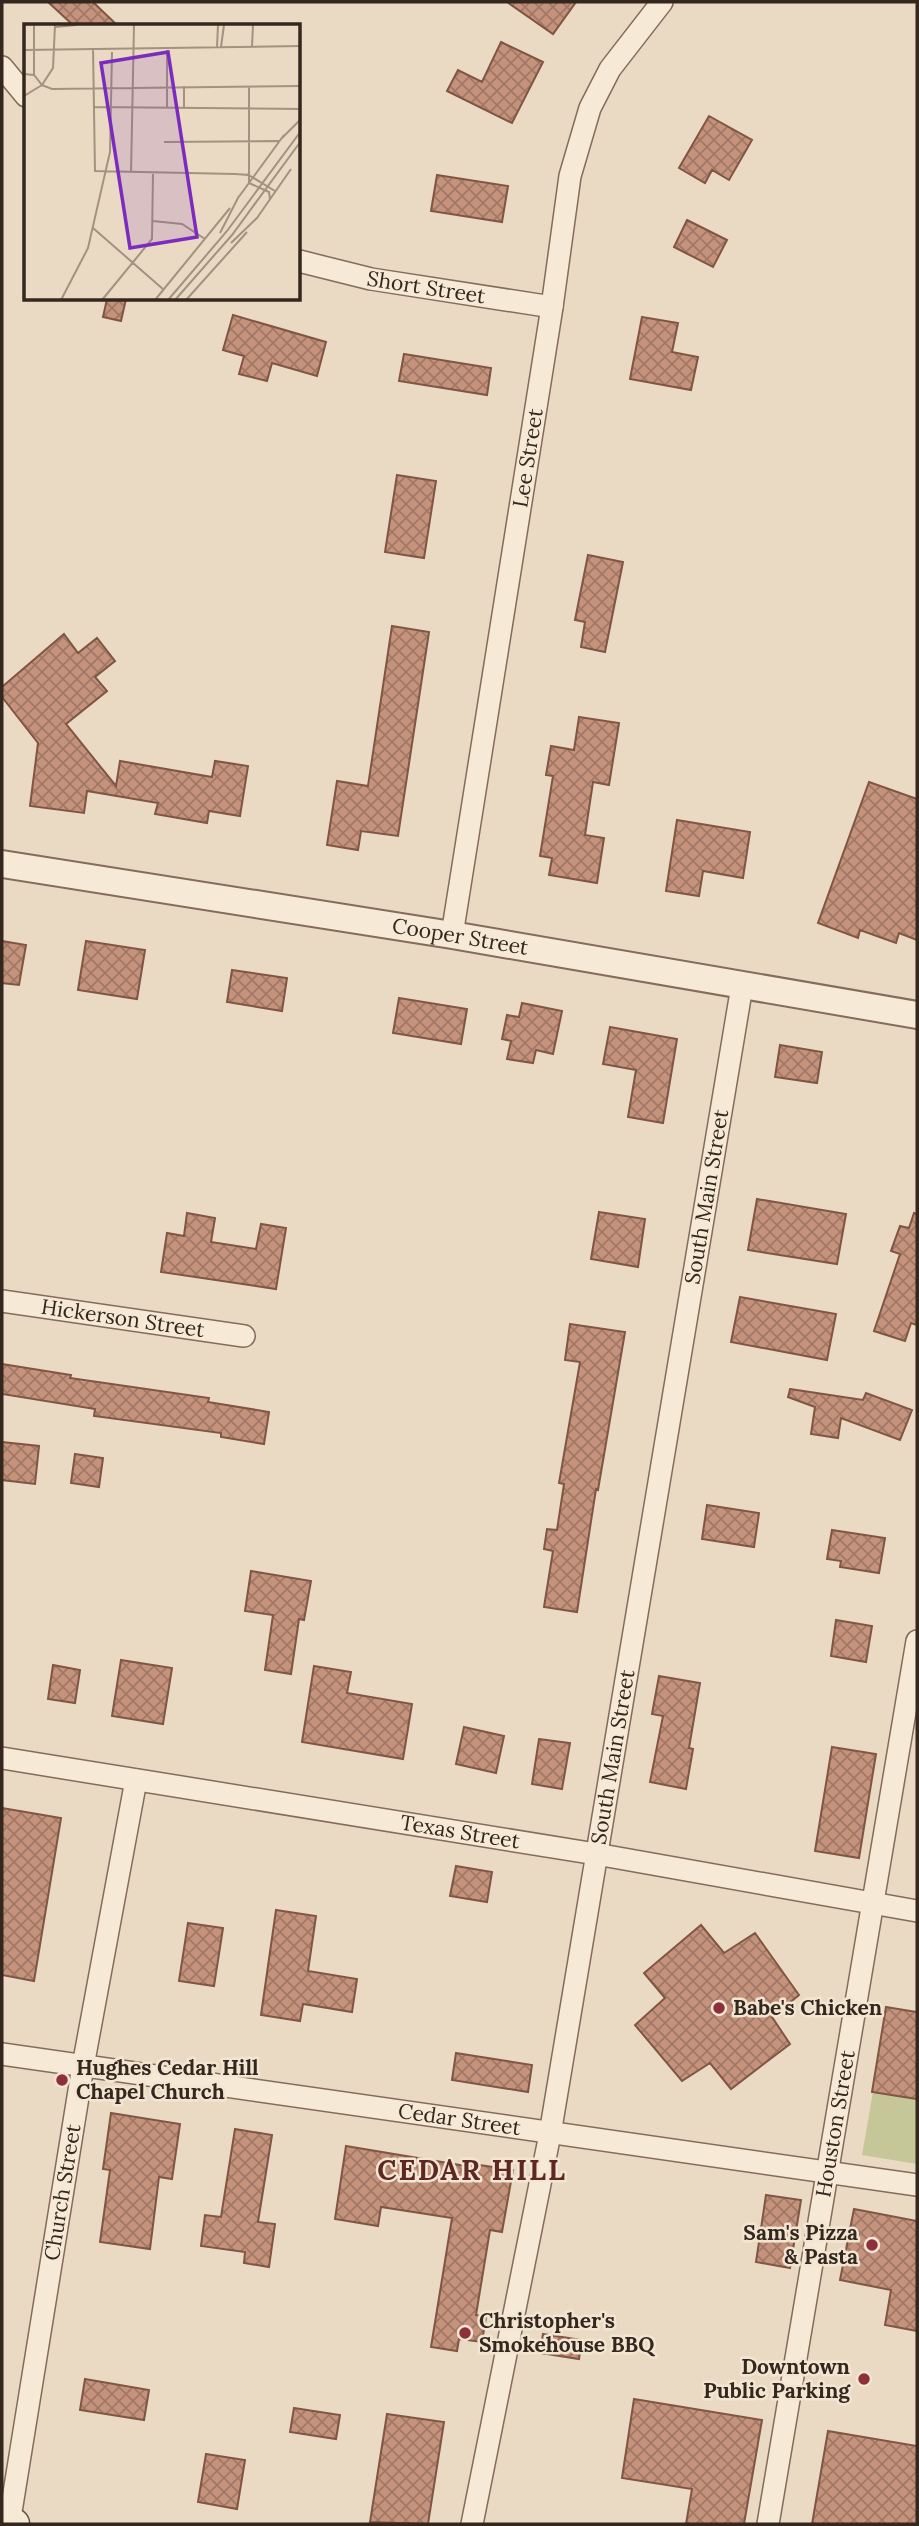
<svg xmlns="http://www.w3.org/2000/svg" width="919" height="2526" font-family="Lora,serif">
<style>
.green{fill:#c6c798}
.building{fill:url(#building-cross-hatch);stroke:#805543;stroke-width:2}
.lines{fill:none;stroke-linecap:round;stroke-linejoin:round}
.minor-casing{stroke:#836c5b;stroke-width:24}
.tertiary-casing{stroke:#836c5b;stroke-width:30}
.secondary-casing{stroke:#644e3f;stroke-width:33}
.minor{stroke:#f6e9d5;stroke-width:21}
.tertiary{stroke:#f6e9d5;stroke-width:26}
.secondary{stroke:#f6e9d5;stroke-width:30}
.poi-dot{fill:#8d303a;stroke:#f2e6d2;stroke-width:2.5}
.labels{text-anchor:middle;stroke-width:5;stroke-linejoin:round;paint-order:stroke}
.street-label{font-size:21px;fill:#34271e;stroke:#f2e6d2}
.poi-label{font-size:21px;font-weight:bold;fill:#34271e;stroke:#f2e6d2;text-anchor:start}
.district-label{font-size:28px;font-weight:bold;letter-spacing:2px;fill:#5d2821;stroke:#f2e6d2}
.inset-road{fill:none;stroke:#a19281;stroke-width:2}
.view{fill:#7b2cbf;fill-opacity:0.15;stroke:#7b2cbf;stroke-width:3.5}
.inset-edge{fill:none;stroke:#34271e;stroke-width:3.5}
</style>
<defs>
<pattern id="building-cross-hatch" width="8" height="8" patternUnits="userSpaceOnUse" patternTransform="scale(1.75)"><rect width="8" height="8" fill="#c5937c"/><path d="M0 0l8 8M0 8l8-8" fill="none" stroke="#a17865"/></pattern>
</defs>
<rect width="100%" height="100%" fill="#eadac3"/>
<!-- green -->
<path class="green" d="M873 2092 917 2099V2164L862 2155Z"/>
<!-- building -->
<path class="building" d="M48 2H93L118 26H74Z
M507 2H576L553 34Z
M501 42 543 62 512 123 447 91 458 70 482 82Z
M709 116 752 140 729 180 712 170 705 183 679 168Z
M437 175 508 186 502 222 431 211Z
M687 220 727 240 713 267 674 247Z
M107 299H126L121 321 103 317Z
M233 315 326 342 317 376 272 363 267 381 239 374 244 356 223 350Z
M642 317 678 323 672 352 698 357 691 390 630 379Z
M404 354 491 368 487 395 399 381Z
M397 475 436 481 424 558 385 552Z
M588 555 623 562 605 652 581 647 585 622 575 620Z
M392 626 429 632 398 836 361 831 358 850 327 845 337 781 368 786Z
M64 634 78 653 97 638 115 661 95 677 107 691 66 724 116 786 120 761 212 777 215 761 248 766 240 816 209 811 207 823 155 814 158 803 87 791 84 813 30 806 38 743 2 697V687Z
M579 717 619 723 609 785 593 782 585 835 604 838 597 883 549 875 552 858 540 856 553 776 546 775 551 746 574 750Z
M869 782 917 799V940L899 933 896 943 860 930 858 938 818 923Z
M677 820 750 832 743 878 703 871 699 896 666 891Z
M2 941 26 945 19 985 2 983Z
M86 941 145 950 137 999 78 990Z
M232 970 287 978 282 1011 227 1002Z
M399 998 467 1009 461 1044 393 1033Z
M522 1003 562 1011 553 1054 536 1050 533 1063 507 1059 511 1041 502 1039 507 1015 519 1017Z
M610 1027 677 1039 663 1123 628 1117 636 1070 603 1064Z
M780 1045 822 1052 817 1083 775 1077Z
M757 1199 846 1214 837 1264 748 1250Z
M599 1212 645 1219 638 1267 591 1259Z
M187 1213 215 1218 211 1242 256 1249 261 1224 286 1228 276 1289 161 1272 167 1233 184 1236Z
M914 1213 917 1214V1325L911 1323 905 1341 874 1331 900 1254 891 1251 900 1226 909 1228Z
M740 1297 836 1314 827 1360 731 1342Z
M570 1324 625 1332 598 1490 596 1489 577 1612 544 1607 553 1551 544 1549 547 1529 557 1530 564 1484 559 1483 580 1362 565 1360Z
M2 1364 71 1375 70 1378 209 1398 208 1402 269 1412 264 1444 221 1437V1433L94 1416 95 1409 2 1394Z
M790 1389 863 1400 866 1393 912 1410 900 1440 841 1418 838 1438 811 1434 815 1407 788 1397Z
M2 1442 39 1446 35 1484 2 1480Z
M75 1454 103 1458 99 1487 71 1483Z
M707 1505 759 1513 754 1547 702 1539Z
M832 1530 885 1538 879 1573 840 1567 841 1561 827 1559Z
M251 1571 311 1581 304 1620 299 1619 291 1674 265 1670 273 1615 245 1611Z
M836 1620 872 1626 866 1662 831 1656Z
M121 1660 172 1668 163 1724 112 1716Z
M53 1665 80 1670 75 1703 48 1699Z
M314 1666 351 1672 347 1693 412 1704 403 1759 302 1742Z
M659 1676 700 1683 689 1748 693 1749 686 1789 650 1782 663 1716 652 1714Z
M464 1727 504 1736 496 1773 456 1764Z
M539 1739 570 1743 562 1789 532 1784Z
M832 1747 876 1754 859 1858 815 1851Z
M2 1808 61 1818 34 1981 2 1975Z
M456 1866 492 1872 487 1902 450 1896Z
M276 1910 316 1916 308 1971 357 1979 352 2012 303 2004 300 2021 261 2015Z
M188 1923 223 1928 214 1986 179 1981Z
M701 1925 724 1953 755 1933 799 1995 772 2017 790 2044 731 2089 710 2063 682 2081 635 2025 665 1998 644 1973Z
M886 2007 917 2012V2099L872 2092Z
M456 2053 532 2065 528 2092 452 2080Z
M111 2113 180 2124 172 2179 159 2177 150 2249 100 2242 110 2170 103 2169Z
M235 2129 272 2135 258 2222 275 2224 269 2267 244 2263 245 2252 201 2246 205 2215 221 2217Z
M346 2146 472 2167V2164L513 2170 502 2232 490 2230 476 2315 486 2317 482 2342 459 2339 457 2351 431 2347 452 2218 381 2207 378 2226 335 2219Z
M766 2195 801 2200 790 2268 756 2262Z
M854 2209 917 2221V2331L885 2325 891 2290 840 2280Z
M543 2334 582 2340 579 2359 540 2353Z
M85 2379 149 2390 144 2420 80 2410Z
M634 2399 762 2420 744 2524H686L692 2489 622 2478Z
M294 2408 340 2415 336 2439 290 2432Z
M387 2414 444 2422 428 2524 370 2522Z
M828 2431 917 2446V2524H812Z
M206 2454 245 2460 237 2509 198 2502Z"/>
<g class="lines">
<!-- minor casing -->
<g class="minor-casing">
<g id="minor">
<path d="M2 67 26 96"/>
<path id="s1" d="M299 261 371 279 552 307"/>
<path id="s2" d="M452 935 552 307 570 176 590 108 610 69 662 2"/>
<path id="s3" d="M2 1301 244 1336"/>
<path id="s4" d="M2 1758 596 1854 917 1911"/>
<path id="s5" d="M2 2054 917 2185"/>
<path id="s6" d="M9 2524 83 2066 136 1780"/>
<path id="s7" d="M472 2524 550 2134 742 986"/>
<path id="s8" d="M768 2524 917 1641"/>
</g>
</g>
<!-- tertiary casing -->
<g class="tertiary-casing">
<g id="tertiary">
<path id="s9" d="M2 864 452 935 917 1015"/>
</g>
</g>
<!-- secondary casing -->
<g class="secondary-casing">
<path id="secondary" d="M2 2523 14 2524"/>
</g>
<!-- minor -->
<use href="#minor" class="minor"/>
<!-- tertiary -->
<use href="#tertiary" class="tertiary"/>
<!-- secondary -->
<use href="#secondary" class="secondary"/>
</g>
<!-- markers -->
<g class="poi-dot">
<circle cx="719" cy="2008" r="7"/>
<circle cx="62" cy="2080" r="7"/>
<circle cx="872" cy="2245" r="7"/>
<circle cx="465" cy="2333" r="7"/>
<circle cx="864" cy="2379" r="7"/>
</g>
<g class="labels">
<!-- street labels -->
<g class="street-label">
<text dy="7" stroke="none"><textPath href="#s1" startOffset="130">Short Street</textPath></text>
<text dy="7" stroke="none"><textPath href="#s2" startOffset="483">Lee Street</textPath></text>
<text dy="7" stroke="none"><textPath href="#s9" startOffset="464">Cooper Street</textPath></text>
<text dy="7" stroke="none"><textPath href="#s7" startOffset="1348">South Main Street</textPath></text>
<text dy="7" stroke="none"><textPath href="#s3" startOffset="122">Hickerson Street</textPath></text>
<text dy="7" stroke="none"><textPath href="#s7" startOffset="780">South Main Street</textPath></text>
<text dy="7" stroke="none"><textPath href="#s4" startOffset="464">Texas Street</textPath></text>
<text dy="7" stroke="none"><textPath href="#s5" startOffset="462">Cedar Street</textPath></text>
<text dy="7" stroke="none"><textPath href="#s8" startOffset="406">Houston Street</textPath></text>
<text dy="7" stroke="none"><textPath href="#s6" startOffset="336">Church Street</textPath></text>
</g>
<!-- poi labels -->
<g class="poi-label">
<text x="733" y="2015">Babe's Chicken</text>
<text x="76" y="2075">Hughes Cedar Hill<tspan x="76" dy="24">Chapel Church</tspan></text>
<text x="858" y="2240" text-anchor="end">Sam's Pizza<tspan x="858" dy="24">&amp; Pasta</tspan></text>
<text x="479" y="2328">Christopher's<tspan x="479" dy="24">Smokehouse BBQ</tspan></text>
<text x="850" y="2374" text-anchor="end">Downtown<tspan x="850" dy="24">Public Parking</tspan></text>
</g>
<!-- district labels -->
<g class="district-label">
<text x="472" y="2180">CEDAR HILL</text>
</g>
</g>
<!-- overview -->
<g transform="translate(24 24)">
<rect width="276" height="276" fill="#eadac3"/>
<path class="inset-road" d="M10 1V51M31 3 52 1M228 22 229 1M193 23 194 1M197 23 200 1M69 24 71 147 211 150M0 26 277 22M0 50 10 51 18 61 29 44 31 1M0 72 18 61 28 65 277 62M69 83 277 85M143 84V26M160 84V62M258 114 277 95M140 118 255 117M107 149 110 1M211 150 225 151V159L245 168 246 175M223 150 251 167M225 150V62M214 174 260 111M233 194 267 145M129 197 158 200 181 215M69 204 140 266M196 209 215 172M207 219 234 193M37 276 64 224 86 128 88 28M78 276 128 215 129 150M131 276 206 184M144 276 203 207 277 107M151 276 208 211 277 117M162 276 223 208"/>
<path class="view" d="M144 28 173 213 106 224 77 39Z"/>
<rect width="276" height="276" class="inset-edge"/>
</g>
<!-- border -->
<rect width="919" height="2526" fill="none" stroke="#34271e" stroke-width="7"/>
</svg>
